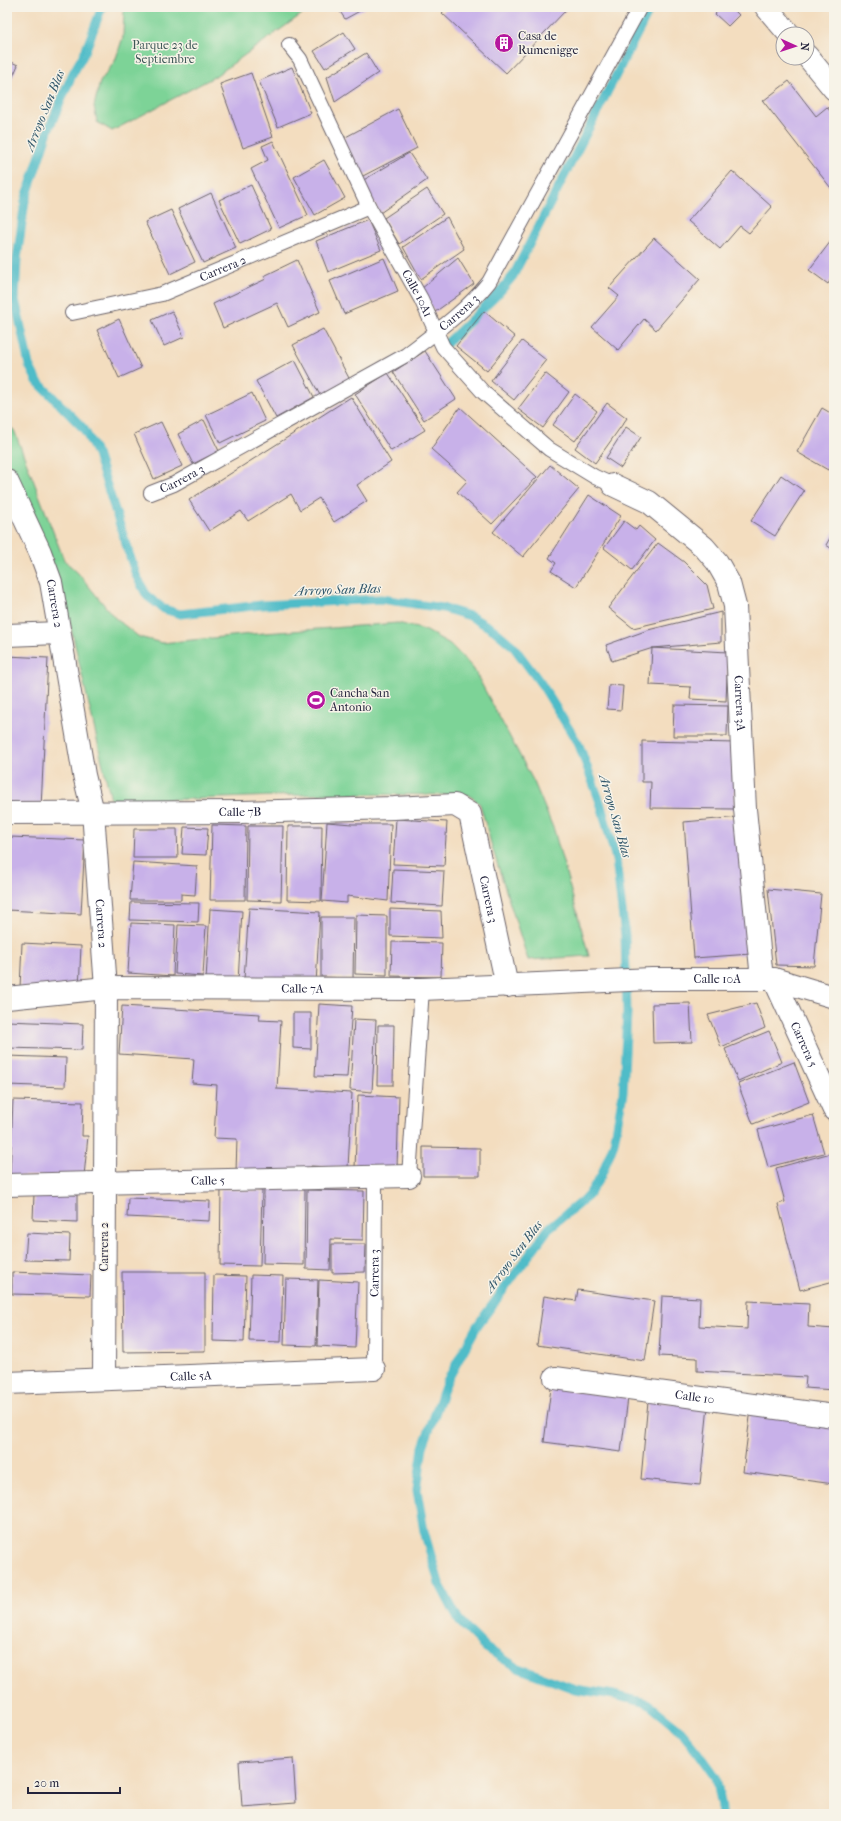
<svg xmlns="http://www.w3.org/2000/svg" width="841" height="1821" font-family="'IM FELL French Canon',serif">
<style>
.green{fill:#7dd397;stroke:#507a69}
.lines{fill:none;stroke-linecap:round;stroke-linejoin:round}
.stream{stroke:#4fbcc8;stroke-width:9}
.building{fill:#c8b1e9}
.lane-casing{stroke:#6b6369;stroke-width:16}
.street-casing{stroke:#6b6369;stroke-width:24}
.lane{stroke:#fff;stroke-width:14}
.street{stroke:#fff;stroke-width:22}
.labels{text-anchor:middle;stroke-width:3;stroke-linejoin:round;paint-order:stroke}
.poi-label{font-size:12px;fill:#22223b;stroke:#f7f3e8;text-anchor:start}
.park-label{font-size:12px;fill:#3d5757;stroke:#f7f3e8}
.street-label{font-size:12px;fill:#22223b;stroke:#f7f3e8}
.water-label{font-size:13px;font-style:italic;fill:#32586c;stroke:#f7f3e8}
</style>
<rect width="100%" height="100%" fill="#f7f3e8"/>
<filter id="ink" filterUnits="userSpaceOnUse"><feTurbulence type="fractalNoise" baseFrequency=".025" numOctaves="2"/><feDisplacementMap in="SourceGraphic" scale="8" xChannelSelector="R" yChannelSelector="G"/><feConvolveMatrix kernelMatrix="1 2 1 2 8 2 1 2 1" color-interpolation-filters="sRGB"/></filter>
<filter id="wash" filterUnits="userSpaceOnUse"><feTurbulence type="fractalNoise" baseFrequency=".012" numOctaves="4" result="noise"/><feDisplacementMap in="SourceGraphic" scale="16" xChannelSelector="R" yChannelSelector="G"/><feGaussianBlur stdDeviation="0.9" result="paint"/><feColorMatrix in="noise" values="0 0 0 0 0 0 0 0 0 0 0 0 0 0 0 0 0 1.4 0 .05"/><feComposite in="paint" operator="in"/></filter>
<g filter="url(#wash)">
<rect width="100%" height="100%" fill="#f3ddbf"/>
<!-- green -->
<path class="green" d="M124 7H312L214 77 112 131 97 122 94 106 100 82 115 61 123 37Z
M7 425 14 430 64 560 78 573 114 617 139 637 162 643 252 634 398 623 425 630 450 644 473 668 534 782 554 830 589 956 528 960 492 847 480 804 469 795 328 794 195 799 111 800 62 589 7 472Z"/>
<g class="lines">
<!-- stream -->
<path class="stream" d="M102 7 85 52 72 75 48 131 25 201 17 259 15 299 29 365 37 381 84 429 97 454 136 575 147 596 164 609 180 614 262 605 381 599 443 608 470 616 494 630 513 646 542 685 579 745 600 802 616 859 625 936 627 1013 623 1093 614 1143 601 1176 588 1196 549 1228 477 1326 447 1381 423 1447 417 1490 424 1531 439 1583 459 1621 486 1648 518 1668 575 1689 614 1695 647 1703 677 1727 698 1752 716 1777 722 1808 721 1814
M443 347 497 295 513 276 651 7"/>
</g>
<g id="blocks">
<!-- building -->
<path class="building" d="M337 7H367L345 19Z
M448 7H563L566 10 506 73 442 13Z
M722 7H731L739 15 728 26 715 14Z
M344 32 355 49 325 68 314 51Z
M366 53 378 73 335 102 327 77Z
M7 60 18 65 7 90Z
M292 67 311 113 278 127 259 81Z
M251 73 273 137 243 148 220 84Z
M789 81 816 116 827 107 834 116V192L763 101Z
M398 109 417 148 361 177 342 139Z
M273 141 308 215 279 228 251 169 268 160 262 146Z
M409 153 427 180 380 213 362 181Z
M324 160 345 198 315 215 294 177Z
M732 171 772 207 749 233 740 226 720 249 688 221Z
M251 185 271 229 240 244 219 200Z
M427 189 443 214 399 244 384 218Z
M211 193 236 248 203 263 178 209Z
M171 210 195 262 170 274 145 222Z
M447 217 464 249 421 279 403 247Z
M368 220 381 250 328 272 316 241Z
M834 237V275L828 284 809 270Z
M654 238 700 279 656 330 644 319 618 350 592 327 619 296 609 288Z
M384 258 398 291 344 314 330 281Z
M458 258 474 284 435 312 421 289Z
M297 260 320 312 288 327 277 303 223 328 213 304 266 279 264 276Z
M172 311 184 337 164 346 152 320Z
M484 311 515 337 487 371 456 346Z
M119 319 141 368 119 378 97 330Z
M323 329 350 380 321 397 293 345Z
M522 341 546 360 514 400 491 381Z
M425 351 456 399 424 420 393 372Z
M295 360 314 397 276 418 256 381Z
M388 373 425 430 391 451 355 394Z
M545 373 569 392 543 428 518 409Z
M252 393 265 421 220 443 206 415Z
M575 394 597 411 575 441 553 425Z
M351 397 391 462 357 485 367 501 334 522 319 498 300 510 291 494 248 521 241 511 209 531 189 500Z
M607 403 627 418 595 463 575 448Z
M460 407 537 477 492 524 457 492 467 481 431 449Z
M822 408 834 415V461L828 470 797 452Z
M204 420 219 451 193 464 178 434Z
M161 422 182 466 154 479 134 434Z
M626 427 641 437 621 468 606 458Z
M550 465 579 489 523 557 493 532Z
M781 475 804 491 775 536 751 521Z
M589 495 621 516 576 587 551 571 556 563 549 558Z
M624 521 636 530 639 526 655 540 632 570 604 548Z
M834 531V550L826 545Z
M658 543 684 562 707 585 713 609 633 628 608 608Z
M721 612V642L653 648 612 661 606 645 648 630Z
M652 648 728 652 726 701 690 699 691 687 650 685Z
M7 656 48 658 41 808 7 807Z
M609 685 623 686 621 710 607 709Z
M674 705 728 706 727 736H673Z
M642 741 736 743 735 809 650 808 651 782H642Z
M740 817 751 954 694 958 684 822Z
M396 819 447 822 444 866 393 864Z
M327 822 352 824H391L388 901 347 896V903L322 901Z
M212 825 246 826 245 900H210Z
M248 826H283L281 901 247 900Z
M288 826H322L321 901 287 900Z
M184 827 208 828 206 855 182 854Z
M134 829H177L178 858H133Z
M10 837 85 840 81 914 7 910Z
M133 862 197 866 195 895 181 894V900H130Z
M393 869 444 871 442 906 391 903Z
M768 889 821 894 814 966 776 965Z
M131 902 199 903 198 922 130 920Z
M249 908 320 912 316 984 244 979Z
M210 909 242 911 238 982 206 980Z
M390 909 441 911 442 938 390 936Z
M356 915 387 916V975L355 974Z
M321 917H354L353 978 321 977Z
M131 923 175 925 173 976 128 973Z
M178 925 206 926 203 976 175 974Z
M392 942 442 943 441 977 391 976Z
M22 943 81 946 79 990 20 988Z
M690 1003 692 1042 653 1043 652 1004Z
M756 1003 765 1028 721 1047 708 1015Z
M319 1004 352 1006 347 1077 315 1076Z
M122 1006 260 1014 259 1020 281 1021 277 1089 352 1093 348 1168 311 1166V1176L236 1172 237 1139 214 1138 217 1085 192 1083 194 1059 119 1054Z
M293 1013H311V1049L293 1048Z
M354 1019 376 1020 372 1092 350 1090Z
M7 1021 83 1024 82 1050 7 1048Z
M378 1025H394L393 1085H377Z
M769 1031 782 1062 738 1081 725 1049Z
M7 1056 66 1058 65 1087 7 1085Z
M794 1062 809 1102 753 1124 738 1084Z
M358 1095 399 1097 397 1168 355 1167Z
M13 1100 83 1102 82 1136H88L84 1176H10Z
M813 1115 824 1153 768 1167 758 1130Z
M423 1147 480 1148V1176H423Z
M831 1153 834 1166V1281L800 1290 778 1204 785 1202 776 1168Z
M221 1189 262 1191 260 1266 220 1265Z
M264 1189 305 1190 304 1265 263 1264Z
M307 1190 364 1191 363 1240 331 1239 330 1270 306 1269Z
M34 1193 77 1195V1222L33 1220Z
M128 1198 210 1201 209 1221 127 1217Z
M27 1233 70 1235 69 1261 25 1260Z
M332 1244H366L365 1272 332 1273Z
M12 1272 91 1275 90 1296 12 1294Z
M122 1272H205V1351L123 1352Z
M214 1275 246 1276 244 1342 213 1341Z
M251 1275 283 1276 281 1342 249 1341Z
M286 1279 318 1280 316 1346 284 1345Z
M319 1280 358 1282 355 1348 317 1346Z
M578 1290 654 1301 645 1361 537 1345 544 1296 576 1301Z
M662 1296 700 1298 699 1326 747 1329 748 1301 809 1304 808 1327 834 1329V1390L805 1388 806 1377 697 1371V1358L659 1356Z
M551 1388 628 1398 621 1452 544 1442Z
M648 1401 708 1406 700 1485 641 1479Z
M751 1409 834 1420V1484L743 1472Z
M293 1758 296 1803 242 1807 239 1762Z"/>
</g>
</g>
<g filter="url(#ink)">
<use href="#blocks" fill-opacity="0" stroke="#6b6369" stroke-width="1"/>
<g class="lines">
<!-- lane casing -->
<g class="lane-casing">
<g id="lane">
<path id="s1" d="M289 45 300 59 369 207 421 299 443 347 483 392 549 449 595 477 613 485"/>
<path id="s2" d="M72 313 162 294 369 207"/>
<path id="s3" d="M151 493 174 484 406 355C436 332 466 311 489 282L640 7"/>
<path d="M409 1176 422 989"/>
<path id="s4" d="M374 1369 375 1178"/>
</g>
</g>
<!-- street casing -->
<g class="street-casing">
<g id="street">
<path d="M766 7 789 34"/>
<path d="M807 56 834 89"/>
<path id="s5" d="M7 481 40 552 51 582 84 775 93 812 106 988 104 1379"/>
<path id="s6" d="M613 485 649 502 704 547 717 562 729 583 735 606 745 809 762 979"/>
<path d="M7 635 59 633"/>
<path id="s7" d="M7 813 242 812 394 808 455 805 470 814 507 986"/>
<path id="s8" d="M774 979 834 1110"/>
<path id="s9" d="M7 998 106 988 422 989 652 979H774L834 997"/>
<path id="s10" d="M7 1185 409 1176"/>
<path id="s11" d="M555 1378 834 1416"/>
<path id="s12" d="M7 1383 374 1369"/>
</g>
</g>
<!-- lane -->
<use href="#lane" class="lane"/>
<!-- street -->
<use href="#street" class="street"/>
</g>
</g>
<!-- icons -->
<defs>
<g id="building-disc" transform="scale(1)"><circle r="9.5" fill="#b5179e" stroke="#f7f3e8"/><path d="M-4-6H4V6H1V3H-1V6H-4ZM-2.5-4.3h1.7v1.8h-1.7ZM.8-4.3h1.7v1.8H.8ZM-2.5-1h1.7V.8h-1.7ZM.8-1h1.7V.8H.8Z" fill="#fff"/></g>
<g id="stadium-disc" transform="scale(1)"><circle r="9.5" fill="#b5179e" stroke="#f7f3e8"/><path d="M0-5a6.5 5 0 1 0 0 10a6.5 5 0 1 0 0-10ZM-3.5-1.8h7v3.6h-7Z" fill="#fff"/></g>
</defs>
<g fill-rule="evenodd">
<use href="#building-disc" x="504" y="43"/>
<use href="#stadium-disc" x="316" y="700"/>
</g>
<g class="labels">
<!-- poi labels -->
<g class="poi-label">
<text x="518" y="40">Casa de<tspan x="518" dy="14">Rumenigge</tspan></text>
<text x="330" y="697">Cancha San<tspan x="330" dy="14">Antonio</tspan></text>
</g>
<!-- park labels -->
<g class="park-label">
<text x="165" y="49">Parque 23 de<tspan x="165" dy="14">Septiembre</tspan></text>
</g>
<!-- street labels -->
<g class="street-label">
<text dy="4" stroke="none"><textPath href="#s2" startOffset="158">Carrera 2</textPath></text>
<text dy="4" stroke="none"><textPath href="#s1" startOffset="280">Calle 10A1</textPath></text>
<text dy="4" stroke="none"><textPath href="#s3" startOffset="358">Carrera 3</textPath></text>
<text dy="4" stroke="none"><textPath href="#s3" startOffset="34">Carrera 3</textPath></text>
<text dy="4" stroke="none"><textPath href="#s5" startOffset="132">Carrera 2</textPath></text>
<text dy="4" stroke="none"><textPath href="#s6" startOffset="276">Carrera 3A</textPath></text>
<text dy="4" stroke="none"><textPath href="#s7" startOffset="233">Calle 7B</textPath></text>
<text dy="4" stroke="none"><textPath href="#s7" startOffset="553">Carrera 3</textPath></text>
<text dy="4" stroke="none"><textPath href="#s5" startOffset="456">Carrera 2</textPath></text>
<text dy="4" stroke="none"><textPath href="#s9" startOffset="711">Calle 10A</textPath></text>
<text dy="4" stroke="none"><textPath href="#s9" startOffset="296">Calle 7A</textPath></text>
<text dy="4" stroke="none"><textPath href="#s8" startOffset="72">Carrera 5</textPath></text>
<text dy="4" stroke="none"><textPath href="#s10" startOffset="201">Calle 5</textPath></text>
<text transform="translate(104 1247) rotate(-90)" y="4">Carrera 2</text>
<text dy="4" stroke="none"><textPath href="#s4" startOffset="96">Carrera 3</textPath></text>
<text dy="4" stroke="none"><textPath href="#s12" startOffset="184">Calle 5A</textPath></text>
<text dy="4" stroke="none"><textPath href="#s11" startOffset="141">Calle 10</textPath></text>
</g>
<!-- water labels -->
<g class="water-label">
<text transform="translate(44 110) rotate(-68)" y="5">Arroyo San Blas</text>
<text transform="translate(338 589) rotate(-2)" y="5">Arroyo San Blas</text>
<text transform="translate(616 816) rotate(74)" y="5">Arroyo San Blas</text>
<text transform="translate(513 1256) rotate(-53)" y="5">Arroyo San Blas</text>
</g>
</g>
<!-- margin -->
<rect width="841" height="1821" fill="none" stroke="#f7f3e8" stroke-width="24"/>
<!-- north arrow -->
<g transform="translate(795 46) rotate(93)"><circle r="19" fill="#f7f3e8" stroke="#a29fa3"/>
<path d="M0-3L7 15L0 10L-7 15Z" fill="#b5179e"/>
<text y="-6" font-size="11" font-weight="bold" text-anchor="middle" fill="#22223b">N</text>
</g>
<!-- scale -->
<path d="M28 1787v6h92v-6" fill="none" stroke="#22223b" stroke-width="2"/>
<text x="34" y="1787" font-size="12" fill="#22223b" stroke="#f7f3e8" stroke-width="3" paint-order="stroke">20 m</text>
</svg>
